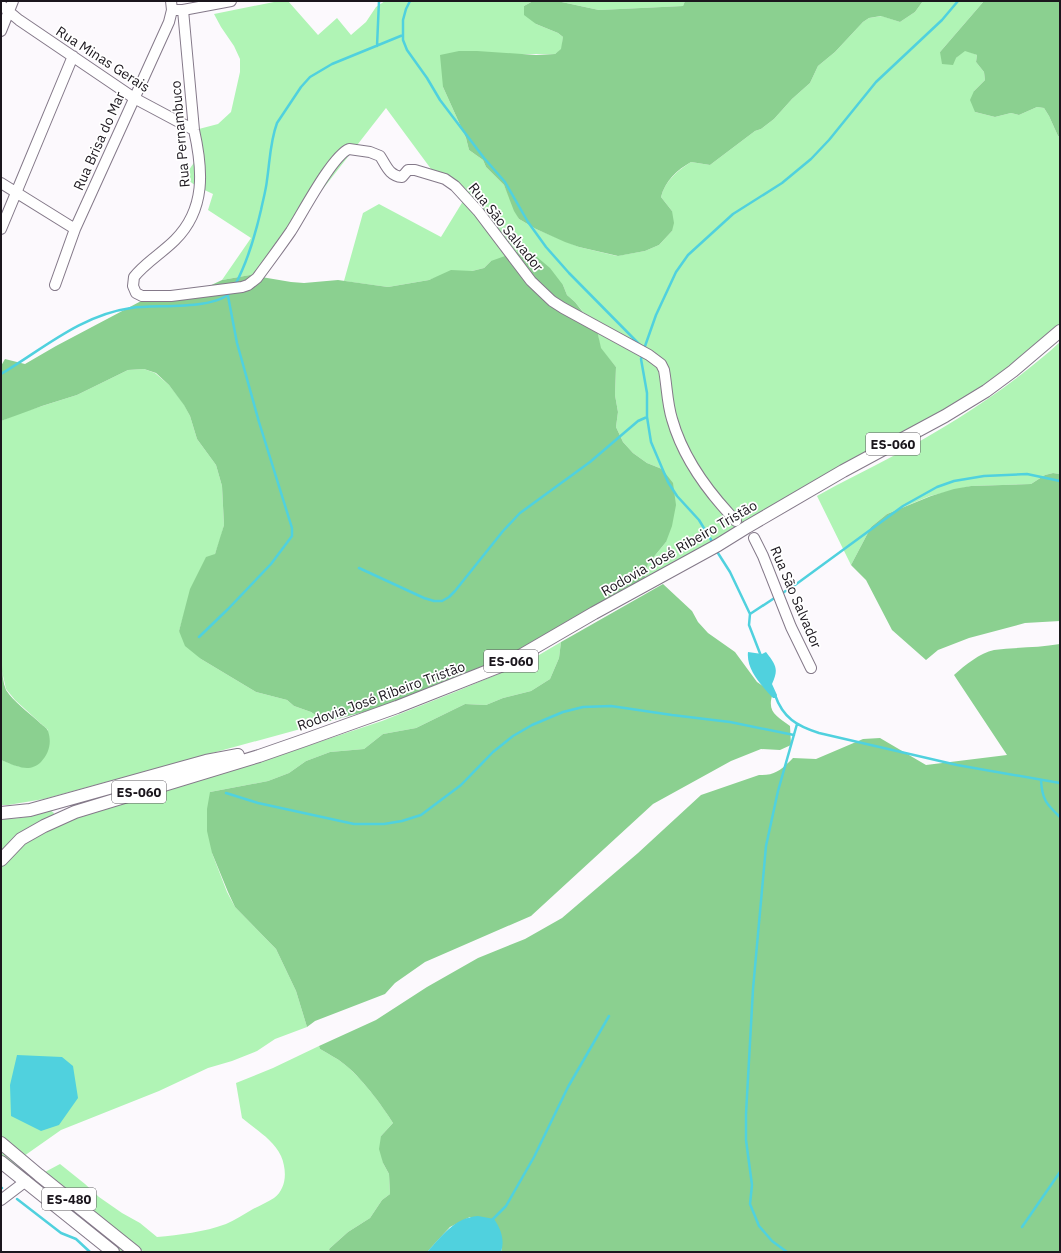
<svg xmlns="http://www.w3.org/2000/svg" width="1061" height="1253" font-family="'IBM Plex Sans',sans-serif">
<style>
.green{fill:#b0f4b5}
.forest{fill:#8bd090}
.water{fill:#50d1de}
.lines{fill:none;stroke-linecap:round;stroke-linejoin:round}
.stream{stroke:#50d1de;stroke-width:2.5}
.minor-casing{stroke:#847989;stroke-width:12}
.major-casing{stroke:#847989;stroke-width:14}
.minor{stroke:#fff;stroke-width:10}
.major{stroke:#fff;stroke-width:12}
.labels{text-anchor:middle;stroke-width:3.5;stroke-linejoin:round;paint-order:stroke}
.shield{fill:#fff;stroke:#5f5c61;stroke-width:1}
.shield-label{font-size:13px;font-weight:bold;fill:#1b161d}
.street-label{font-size:14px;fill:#1b161d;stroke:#fff}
</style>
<rect width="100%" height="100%" fill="#fcf9fd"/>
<!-- green -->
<path class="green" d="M279 1H288L318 35 337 18 351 35 366 22 376 7 385 1H533L524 6 536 24 558 33 563 37 562 49 555 54H521L443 87 466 138 469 150 483 160 486 167 504 185 519 219 536 229 579 247 617 256 645 251 659 245 672 231V211L661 197C665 181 677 171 691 162L710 165 755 131 761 129 774 119 792 99 810 83 818 66 835 52 863 22 869 18 882 16 900 22 915 12 923 1H984L940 52 956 58 965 50 977 55 976 62 984 72 985 80 974 91 975 112 995 117 1011 113 1019 115 1037 107 1044 108 1049 116 1058 136 1060 137V325L1043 341 969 396 644 581 648 564 666 542 662 469 647 463 633 453 623 442 616 427 618 412 615 395 616 367 600 348 597 329 575 302 567 295 563 285 491 261 484 268 472 271 440 276 429 280 388 287 344 281 363 213 379 204 441 237 468 193 434 173 386 108 255 276 250 275 222 280 251 238 208 210 213 194 196 186 184 177 200 154 195 130 218 124 231 112 240 72V59L234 46 221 27 214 14Z
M557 1H685L683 6 599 10Z
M1060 342V474L1053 473 1045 475 1031 484 971 486 930 496 887 514 871 527 851 565 817 496C843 481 869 469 895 455 952 424 1012 386 1060 342Z
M144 369 155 373 169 385 184 404 190 416 197 439 216 465 222 486 224 525 220 540 215 554 185 611 179 631 201 659 256 692 287 700 294 706 311 712 326 722 44 799 8 805H1V760L20 767 48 730 15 700 6 689 1 667V421L20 413 77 395 128 370Z
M561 642 559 658 550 679 531 691 503 698 486 705 465 704 416 728 383 734 364 749 330 752 306 761 289 773 268 781 210 792 212 853 227 892 235 907 276 949 296 991 307 1027 275 1039 257 1051 232 1061 208 1068 159 1091 61 1130 24 1156 8 1144 1 1135V865L15 849 53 826 159 790 274 757 382 721 455 692 527 662Z
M50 810 54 813 53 817 1 854V819L21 818Z
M319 1046 320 1049C328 1054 337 1058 344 1064 361 1077 382 1105 393 1123L381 1136 383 1163 389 1174 390 1194 382 1200 370 1218 348 1232 329 1249 330 1252H144L45 1172 60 1164 85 1184 99 1197 122 1213 140 1223 157 1237C180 1235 204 1232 226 1224 235 1220 244 1214 253 1209 259 1206 268 1202 274 1198 287 1188 287 1170 281 1156 273 1139 256 1130 242 1118L236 1083 273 1068Z
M1 1149 129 1252H122L1 1155Z"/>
<!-- forest -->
<path class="forest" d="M533 1H557L599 10 683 6 685 1H923L915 12 900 22 881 16 869 18 863 22 835 52 818 66 810 83 792 99 774 119 761 129 755 131 710 165 691 162C677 170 665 181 661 197L672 211 674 223 672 231 659 245 645 251 618 256 579 247 565 242 536 229 519 219 514 211 504 185 486 167 483 160 469 150 466 138 443 87 440 55 459 51H477L536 55 555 54 561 49 563 37 558 33 536 24 524 15V6Z
M984 1H1060V137L1058 136 1049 116 1044 108 1037 107 1019 115 1011 113 995 117 975 112 970 100 974 91 985 80 984 72 976 62 977 55 965 51 956 58 953 65 942 64 940 52Z
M516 252 537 257 550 268 563 285 567 295 575 302 597 330 601 348 616 367 615 395 618 412 616 427 623 442 633 453 647 463 662 469 673 483 676 505 672 526 666 542 648 564 644 581 522 651 487 666 379 708 326 722 311 712 294 706 287 700 256 692 201 659 185 646 179 631 190 589 206 557 215 554 224 525 222 486 216 465 197 439 190 416 184 405 169 385 156 373 144 369 128 370 77 395 42 406 1 421V366L5 359 25 364 56 346 143 300 203 289 222 280 250 275 291 282 304 283 338 280 388 287 429 280 451 270 472 271 484 268 491 261Z
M1053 473 1060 474V621L1025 623 969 638 938 650 926 660 892 630 866 580 851 565 871 527 887 514 931 496 954 489 971 486 1031 484 1045 475Z
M663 584 692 611 698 622 708 633 735 652 757 682 773 693C766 712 777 716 790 726L791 745 780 750 761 749 731 761 653 804 531 916 425 962 395 983 385 994 315 1021 307 1027 296 991 276 949 235 907 228 892 212 853 207 831V809L210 792 268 781 289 773 306 761 330 752 364 749 383 734 416 728 465 704 486 705 503 698 531 691 550 679 559 658 561 642Z
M1 638C3 653 0 676 6 690 14 702 28 712 39 722 42 725 47 728 48 731 52 743 49 753 41 762 29 774 14 765 1 760Z
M1060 644V1252H501L502 1248 470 1217 450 1227 427 1252H330L329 1249 348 1232 370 1218 382 1200 390 1194 389 1174 383 1163 379 1149 381 1136 393 1123C382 1105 360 1076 344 1064 337 1058 328 1054 320 1049L319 1046 376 1020 427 987 478 958 525 939 562 918 638 853 701 795 759 775C775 776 782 769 793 758L816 759 863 739 880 738 926 765 1007 755 954 675C965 665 980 653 994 650 1016 647 1038 648 1060 644Z"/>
<!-- water -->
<path class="water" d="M748 652 762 654 766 652C776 665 779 669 772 684L777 695 776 698H773C762 686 746 670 748 652Z
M17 1055 62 1057 73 1066 78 1098 59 1125 41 1131 11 1116 10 1085Z
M478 1216 494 1219C501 1229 505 1240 501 1252H427C443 1235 454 1218 478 1216Z"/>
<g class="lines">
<!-- stream -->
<path class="stream" d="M410 1 406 9 403 20V40L407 50 427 78 440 100 484 158 505 182 528 222 546 247 569 273 640 345
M377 46 379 1
M235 285C248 261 255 236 261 210 263 200 266 190 267 180 270 160 270 142 277 123L301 87 310 77 332 64 403 35
M644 349 656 315 676 272 688 255 733 214 782 183 811 159 829 140 876 82 942 20 958 1
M643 354 641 359 647 393V417L651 442 668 482 677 496 699 520 713 543
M1 374C43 349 81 315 131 308 156 304 215 311 232 291
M716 550 730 572 750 614 749 625 761 656
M359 568 424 598 434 601H442L449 597 455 591 503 531 520 513 590 462 638 421 647 417
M781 594 795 585 903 506 937 487 954 481 984 476 1027 474 1060 481
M750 614 776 597
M199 637 228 609 271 564 292 536V528L259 422 237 343 228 296
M775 695C783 718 797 726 819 733L957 765 1060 783
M1041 780C1042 799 1046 804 1060 817
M226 793 258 803 354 824H384L402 821 421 815 461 785 493 752 513 736 532 725 563 712 583 707 611 706 672 715 730 722 794 735
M1 1188H2
M17 1199 61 1233 76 1239 90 1252
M491 1221 506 1206 534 1157 568 1087 609 1016
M1022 1227 1060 1172
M787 1252 772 1241 759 1226 750 1204 752 1185 746 1140V1114L753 989 766 846 778 791 797 724"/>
<!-- minor casing -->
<g class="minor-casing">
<path id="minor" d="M1 5 19 20 134 98 194 130
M176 10H183L231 1
M183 10 194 130C203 170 206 209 175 240 162 253 145 263 134 277L133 286 136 293 142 296H171L242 287 248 285 257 278C268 263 280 247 291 231 302 214 332 156 349 149L370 152 380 156C386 165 389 176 402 177L408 170H415L445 179 455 186 478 211 531 281 552 301 563 308 649 355 661 364 664 370C667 386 667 403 672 419 683 458 708 492 736 521
M1 31 13 1
M1 183 75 229
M1 229 73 56
M55 285 75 229 169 22 172 10 171 1
M754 538 763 556 791 627 811 668
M1 1200 26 1181"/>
</g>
<!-- major casing -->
<g class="major-casing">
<path id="major" d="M1 813 30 810 206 761 238 755
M1 860 21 839 44 826 75 812 259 756 305 740 397 707 508 663 594 613 718 545 747 527 843 471 945 416 986 391 1013 371 1060 331
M1 1143 39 1175 135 1252
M1 1162 113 1252"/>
</g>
<!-- minor -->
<use href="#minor" class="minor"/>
<!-- major -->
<use href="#major" class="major"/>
</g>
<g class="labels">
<!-- shield labels -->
<g class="shield">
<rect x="866" y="433" width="54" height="22" rx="3"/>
<rect x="484" y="650" width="54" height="22" rx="3"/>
<rect x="112" y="781" width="54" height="22" rx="3"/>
<rect x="42" y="1188" width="54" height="22" rx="3"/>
</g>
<g class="shield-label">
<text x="893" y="449">ES-060</text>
<text x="511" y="666">ES-060</text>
<text x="139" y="797">ES-060</text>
<text x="69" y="1204">ES-480</text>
</g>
<!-- street labels -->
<g class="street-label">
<text transform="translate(103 59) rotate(33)" y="5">Rua Minas Gerais</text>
<text transform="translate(180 134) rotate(-95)" y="5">Rua Pernambuco</text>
<text transform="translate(99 141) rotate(-66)" y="5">Rua Brisa do Mar</text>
<text transform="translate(506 227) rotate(51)" y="5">Rua São Salvador</text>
<text transform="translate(679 548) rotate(-30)" y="5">Rodovia José Ribeiro Tristão</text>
<text transform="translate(796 597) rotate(67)" y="5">Rua São Salvador</text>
<text transform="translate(381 696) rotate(-20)" y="5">Rodovia José Ribeiro Tristão</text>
</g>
</g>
<!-- border -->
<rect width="1061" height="1253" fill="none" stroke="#1b161d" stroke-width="4"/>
</svg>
